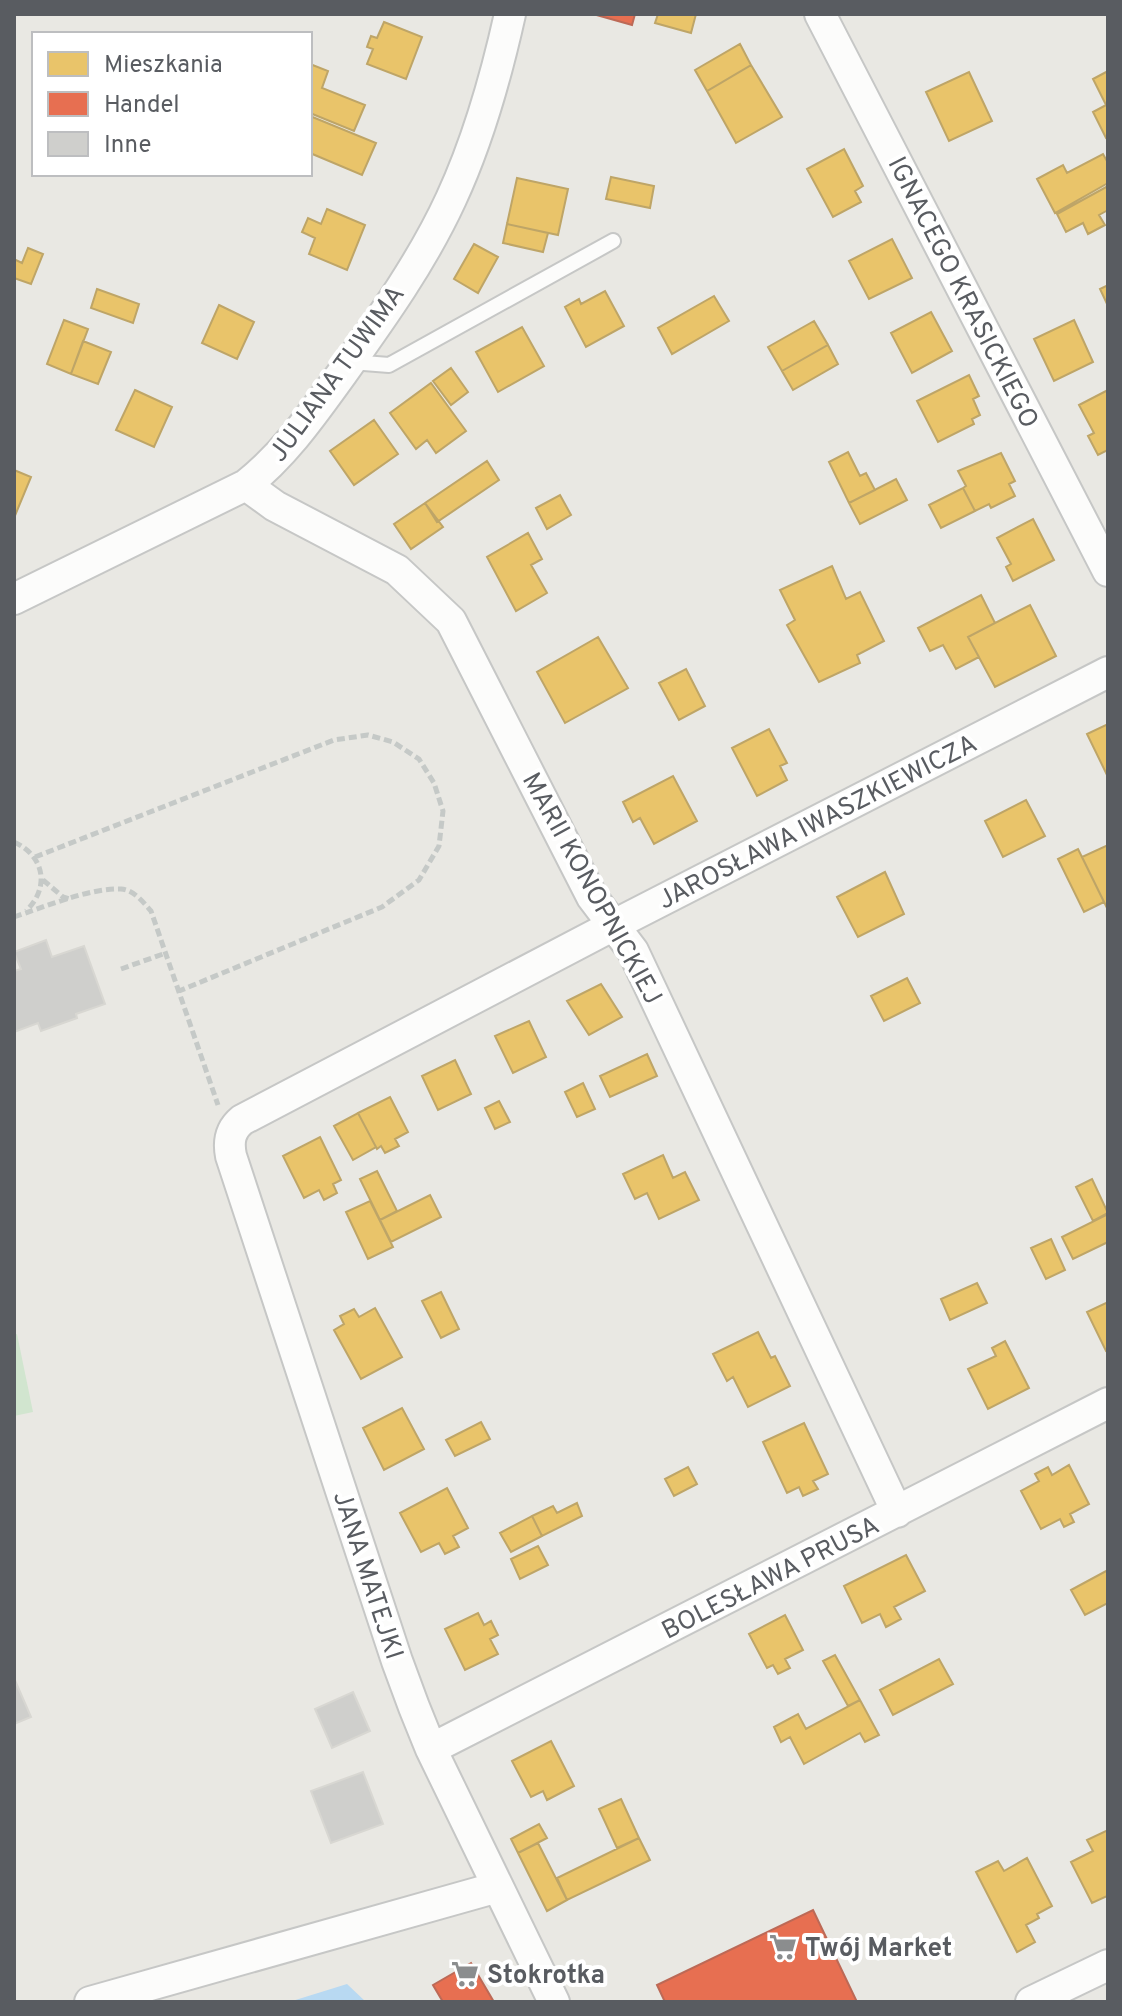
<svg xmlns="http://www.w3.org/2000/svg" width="1122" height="2016" font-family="Overpass,sans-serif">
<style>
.green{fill:#d1e5cf}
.water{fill:#b8d9f2}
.homes{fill:#e9c46a;stroke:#bea567;stroke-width:2}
.shops{fill:#e76f51;stroke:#bc6956;stroke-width:2}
.building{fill:#cfcfcc;stroke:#d8d7d2;stroke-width:2}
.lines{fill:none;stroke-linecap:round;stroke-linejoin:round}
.lane-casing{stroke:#c6c7c6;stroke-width:18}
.street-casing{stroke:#c6c7c6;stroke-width:34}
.path{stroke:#c5c9c7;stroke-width:5;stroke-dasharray:8 4;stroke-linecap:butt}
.lane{stroke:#fcfcfb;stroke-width:14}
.street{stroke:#fcfcfb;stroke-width:30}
.labels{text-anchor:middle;stroke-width:8;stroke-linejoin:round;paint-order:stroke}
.street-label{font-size:26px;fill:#595c61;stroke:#fff}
.poi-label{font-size:26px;font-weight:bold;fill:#595c61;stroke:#fff;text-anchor:start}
</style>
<rect width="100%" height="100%" fill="#e9e8e3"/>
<!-- green -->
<path class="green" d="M17 1334 33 1412 14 1416V1335Z"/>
<!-- water -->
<path class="water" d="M347 1984 366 2002H289Z"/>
<!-- homes -->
<path class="homes" d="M658 14H696L691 33 655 23Z
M384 22 422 37 406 79 367 64 373 49 367 47 371 36 377 38Z
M740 44 751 65 707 91 695 70Z
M310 64 328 71 322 88 365 105 354 131 310 113Z
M751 65 782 117 736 143 707 91Z
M1108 71V104L1106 105 1093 79Z
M969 72 992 121 949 141 926 92Z
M1108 104V137L1106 138 1093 112Z
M310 116 376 143 362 175 310 153Z
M844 149 863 186 855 191 861 202 833 217 807 169Z
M1103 154 1108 163V183L1055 213 1037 179 1063 165 1067 173Z
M611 177 654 186 650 208 606 199Z
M517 178 568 189 558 235 507 224Z
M1108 186V210L1099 215 1105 225 1088 234 1083 223 1066 232 1057 214Z
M327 209 365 225 347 270 309 254 315 238 302 232 308 218 321 224Z
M507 224 548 233 543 252 503 243Z
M892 239 912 278 869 299 849 261Z
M474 244 498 257 478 293 454 279Z
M28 248 43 254 31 284 14 278V259L22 263Z
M1108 285V306L1100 289Z
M97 289 139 304 133 323 91 308Z
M605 291 624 326 586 347 565 307 579 299 581 304Z
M714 296 729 321 672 354 658 328Z
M219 305 254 322 237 359 202 343Z
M931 312 952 351 912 373 891 333Z
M64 320 88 329 71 374 47 364Z
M1074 320 1093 362 1054 381 1034 339Z
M814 321 828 345 782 371 768 347Z
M522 327 544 366 498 392 476 352Z
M83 341 111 352 98 384 71 374Z
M828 345 838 364 793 390 782 371Z
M451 368 468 392 451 405 433 381Z
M969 375 979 396 973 399 980 415 972 419 974 424 938 442 917 401Z
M431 383 466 431 436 453 427 440 416 449 390 413Z
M135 390 172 407 154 447 116 430Z
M1108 390V450L1098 455 1088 436 1094 433 1079 405Z
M374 420 398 454 354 485 330 451Z
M848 452 860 476 866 473 875 490 849 503 829 462Z
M1001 453 1015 481 1009 484 1015 496 991 508 989 504 975 511 963 488 966 486 958 471Z
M487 461 499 480 437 522 425 503Z
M14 470 31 477 14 518Z
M896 479 907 500 860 524 849 503Z
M963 488 975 511 941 528 929 505Z
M560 495 571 515 547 529 536 508Z
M425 503 443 527 411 549 394 524Z
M1033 519 1054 560 1013 581 1006 567 1011 564 997 538Z
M528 533 542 559 531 565 547 593 516 611 487 557Z
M832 566 846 599 860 592 884 641 857 655 860 663 819 682 787 625 795 620 780 590Z
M981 595 995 623 968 637 979 657 956 669 943 645 930 651 918 628Z
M1030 605 1056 656 995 687 968 637Z
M598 637 628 688 565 723 537 672Z
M686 669 705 706 679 720 659 683Z
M1108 724V777L1087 734Z
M769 729 787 763 780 766 787 780 757 796 732 748Z
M673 776 697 821 654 844 640 818 633 822 623 802Z
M1026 800 1045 836 1003 857 985 821Z
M1108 845V910L1082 857Z
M1078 849 1104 902 1084 912 1058 859Z
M885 872 904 914 858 937 837 897Z
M907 978 920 1003 884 1021 871 996Z
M601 984 622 1017 589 1035 567 1001Z
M529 1021 546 1057 513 1073 495 1036Z
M647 1054 657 1076 610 1097 600 1076Z
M455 1060 471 1094 438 1110 422 1076Z
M583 1083 595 1109 577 1117 565 1092Z
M390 1097 408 1132 395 1139 399 1146 385 1153 381 1146 377 1149 358 1113Z
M499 1101 510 1122 495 1129 485 1108Z
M358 1113 376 1147 353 1160 334 1126Z
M320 1137 341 1180 333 1184 337 1193 324 1200 319 1190 304 1198 283 1156Z
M663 1155 673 1178 685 1172 699 1200 659 1219 647 1193 635 1199 623 1174Z
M377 1171 397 1211 380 1220 360 1179Z
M1092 1179 1108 1213 1093 1221 1076 1187Z
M430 1195 441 1217 391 1242 380 1220Z
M370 1201 393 1247 368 1259 346 1212Z
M1108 1214V1242L1073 1259 1062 1237Z
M1051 1239 1065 1270 1046 1279 1031 1248Z
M977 1283 987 1303 950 1320 941 1299Z
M441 1292 459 1329 441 1338 422 1301Z
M1108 1302V1350L1106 1351 1087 1312Z
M375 1308 402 1357 361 1379 334 1330 344 1324 340 1316 354 1309 359 1317Z
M758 1332 771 1358 775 1356 790 1386 748 1407 733 1377 727 1381 713 1354Z
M1005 1341 1029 1388 988 1409 968 1369 996 1356 992 1348Z
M402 1408 424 1449 384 1470 363 1428Z
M481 1422 490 1439 455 1456 446 1440Z
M804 1423 828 1474 813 1481 818 1489 803 1496 799 1487 787 1493 763 1442Z
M1069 1465 1089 1504 1070 1514 1074 1522 1064 1527 1060 1519 1041 1529 1021 1491 1039 1481 1035 1474 1048 1467 1052 1475Z
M688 1467 697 1484 674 1496 665 1479Z
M447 1488 468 1528 453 1536 459 1547 445 1554 439 1543 421 1552 400 1513Z
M577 1503 582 1516 542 1536 532 1516 553 1506 557 1513Z
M532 1516 542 1536 511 1552 500 1533Z
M538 1546 548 1565 520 1579 511 1559Z
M906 1555 925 1591 894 1607 901 1619 886 1627 880 1614 862 1623 844 1586Z
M1108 1570V1603L1085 1615 1071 1590Z
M478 1613 484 1625 491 1621 498 1635 490 1639 498 1654 465 1670 445 1629Z
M785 1615 803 1650 785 1659 790 1668 778 1674 773 1665 767 1668 749 1634Z
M835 1655 860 1700 848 1706 823 1661Z
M939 1659 953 1684 893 1715 880 1690Z
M860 1700 879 1735 865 1742 860 1733 804 1764 790 1737 781 1742 774 1727 798 1714 806 1729Z
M551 1741 574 1786 547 1800 543 1791 531 1797 512 1761Z
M621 1799 639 1838 617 1848 599 1809Z
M539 1824 547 1838 518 1853 511 1839Z
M1108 1830V1898L1107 1896 1092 1903 1071 1862 1093 1851 1087 1840Z
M639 1838 650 1860 567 1900 557 1878Z
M538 1843 567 1900 547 1911 518 1853Z
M1027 1858 1052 1906 1037 1914 1039 1918 1026 1925 1035 1942 1017 1952 976 1872 998 1861 1004 1871Z"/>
<!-- shops -->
<path class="shops" d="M593 14H635L632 25Z
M813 1910 857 2002H665L657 1985Z
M471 1963 494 2002H443L433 1985Z"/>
<!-- building -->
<path class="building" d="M46 940 52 957 84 946 105 1004 76 1014 77 1018 41 1031 38 1023 14 1032V971L21 969 14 952Z
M14 1678 31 1717 14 1724Z
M353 1692 370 1731 332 1748 315 1709Z
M363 1772 383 1824 331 1843 311 1791Z"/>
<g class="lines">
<!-- lane casing -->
<g class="lane-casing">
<path id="lane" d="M351 362 389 365 613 241"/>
</g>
<!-- street casing -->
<g class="street-casing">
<path id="street" d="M820 14 1108 571
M246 485 275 506 397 570 451 621 592 897 633 951 897 1512
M14 599 246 485C285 454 312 415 341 375 381 319 422 262 451 199 478 141 496 77 510 14
M431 1749 1108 1403
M90 2002 498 1887
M554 2002 431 1749 414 1707 397 1661 231 1156C228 1141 230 1130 242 1120L614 925 1108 672
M1031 2002 1108 1965"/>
</g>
<!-- path -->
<path class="path" d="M14 842C45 856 50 888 26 911
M35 857 334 740 368 735 393 742 419 759 434 783 443 811 439 846 419 880 382 907 179 991
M43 880 63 897 70 899
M14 917C44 907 89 888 121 889 134 890 143 902 151 911L218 1105
M121 969 166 953"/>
<!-- lane -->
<use href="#lane" class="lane"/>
<!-- street -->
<use href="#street" class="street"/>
</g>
<!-- icons -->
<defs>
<g id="supermarket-bare" transform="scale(2.16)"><path d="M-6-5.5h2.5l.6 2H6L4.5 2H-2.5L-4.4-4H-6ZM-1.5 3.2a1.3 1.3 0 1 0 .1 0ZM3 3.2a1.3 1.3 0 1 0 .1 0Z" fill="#8b8d8e" stroke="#fff" stroke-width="2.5" paint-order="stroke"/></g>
</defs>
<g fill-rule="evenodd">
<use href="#supermarket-bare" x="783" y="1947"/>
<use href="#supermarket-bare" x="465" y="1974"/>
</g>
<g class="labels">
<!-- street labels -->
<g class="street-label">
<text transform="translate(964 292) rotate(63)" y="9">IGNACEGO KRASICKIEGO</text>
<text transform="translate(336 373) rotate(-54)" y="9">JULIANA TUWIMA</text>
<text transform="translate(817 821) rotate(-27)" y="9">JAROSŁAWA IWASZKIEWICZA</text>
<text transform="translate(593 888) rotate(61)" y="9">MARII KONOPNICKIEJ</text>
<text transform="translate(369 1575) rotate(72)" y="9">JANA MATEJKI</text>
<text transform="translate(770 1577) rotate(-27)" y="9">BOLESŁAWA PRUSA</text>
</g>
<!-- poi labels -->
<g class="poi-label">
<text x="805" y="1956">Twój Market</text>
<text x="487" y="1983">Stokrotka</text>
</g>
</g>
<!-- border -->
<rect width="1122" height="2016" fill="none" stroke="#595c61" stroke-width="32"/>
<!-- legend -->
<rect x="32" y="32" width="280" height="144" fill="#ffffff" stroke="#bdbec0" stroke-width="2"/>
<rect x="48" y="52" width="40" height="24" fill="#e9c46a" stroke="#bdbec0" stroke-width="2"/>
<text x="104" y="72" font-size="24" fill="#595c61">Mieszkania</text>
<rect x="48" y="92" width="40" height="24" fill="#e76f51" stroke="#bdbec0" stroke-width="2"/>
<text x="104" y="112" font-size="24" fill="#595c61">Handel</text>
<rect x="48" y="132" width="40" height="24" fill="#cfcfcc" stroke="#bdbec0" stroke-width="2"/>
<text x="104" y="152" font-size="24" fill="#595c61">Inne</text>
</svg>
